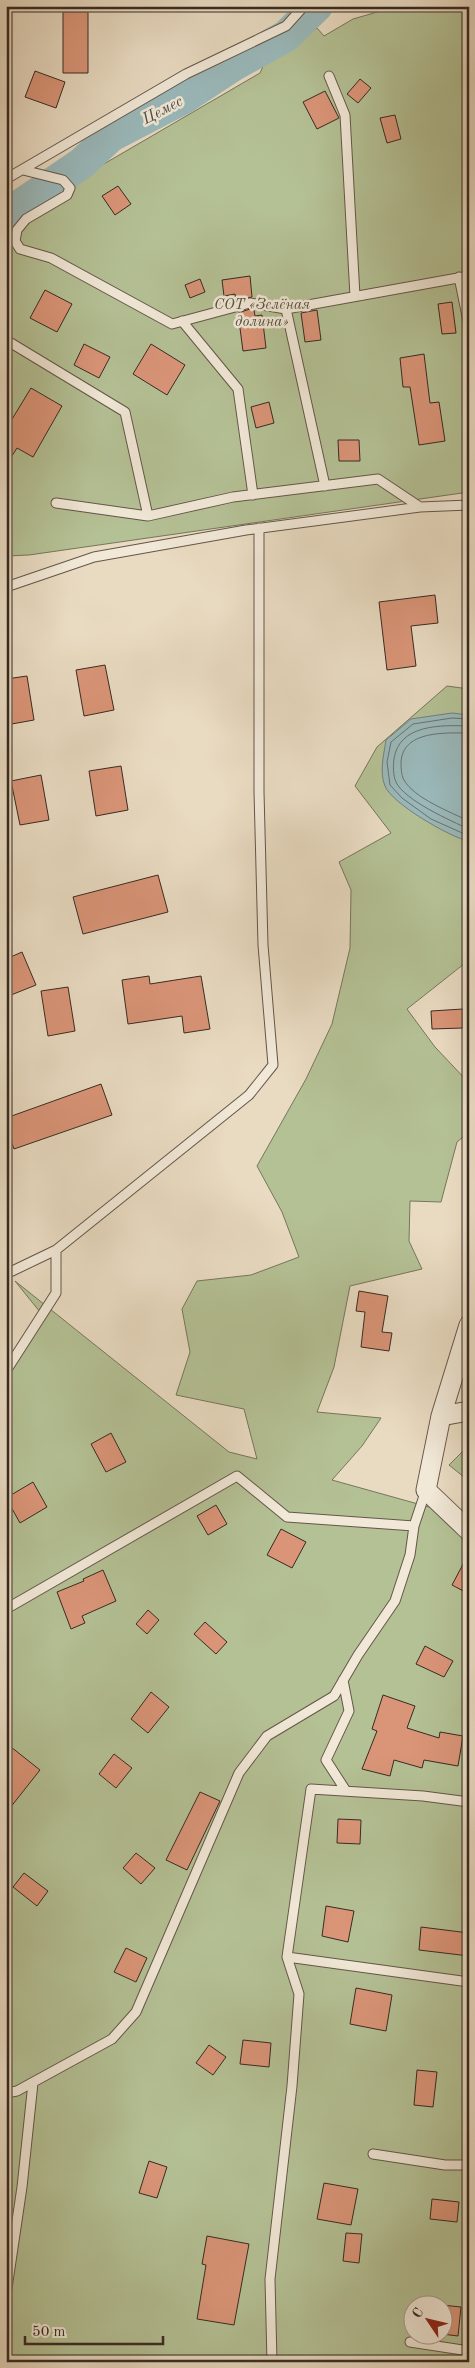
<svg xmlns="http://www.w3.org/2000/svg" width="475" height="2368" font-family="'Old Standard TT',serif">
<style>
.green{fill:#b4c195;stroke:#76765c;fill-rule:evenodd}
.water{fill:#9ab9bb;stroke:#72807e}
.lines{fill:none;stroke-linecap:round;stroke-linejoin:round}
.shore{stroke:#68726e;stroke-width:1}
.river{stroke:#9ab9bb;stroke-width:32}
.building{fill:#da9578;stroke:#372a22}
.service-casing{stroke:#64564a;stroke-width:11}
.minor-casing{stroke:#64564a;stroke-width:21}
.service{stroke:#f1e8d7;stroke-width:9}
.minor{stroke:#f1e8d7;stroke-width:19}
.labels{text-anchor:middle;stroke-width:5;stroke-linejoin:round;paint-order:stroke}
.park-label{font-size:15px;font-style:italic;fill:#56503f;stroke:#f1e8d7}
.water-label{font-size:16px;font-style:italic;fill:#504e48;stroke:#f1e8d7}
</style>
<rect width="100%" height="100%" fill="#e9dbc2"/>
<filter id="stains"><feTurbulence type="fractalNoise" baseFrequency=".004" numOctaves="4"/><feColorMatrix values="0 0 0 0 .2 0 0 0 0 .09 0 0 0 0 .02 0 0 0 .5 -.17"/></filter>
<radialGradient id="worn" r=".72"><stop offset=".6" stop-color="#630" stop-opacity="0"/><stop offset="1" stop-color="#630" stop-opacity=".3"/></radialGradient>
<!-- green -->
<path class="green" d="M398 6H453L469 9V492L29 555 6 556V221L260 73 266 60 317 28 324 36 353 19Z
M447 686 469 689V960L407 1009 435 1047 469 1083V1132L457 1142 441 1202 410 1201 409 1241 422 1269 350 1286 334 1367 317 1412 381 1418 362 1446 332 1480 454 1514 469 1525V2362H6V1363L40 1312 15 1281 229 1452 257 1459 244 1409 176 1395 190 1352 182 1309 197 1281 251 1275 299 1257 282 1212 257 1166 306 1079 332 1024 350 948 351 890 339 862 391 833 355 786 377 747ZM412 2306H442V2336H412Z
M469 1445V1481L449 1465Z"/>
<!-- water -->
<path class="water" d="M452 713 469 715V841C451 838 391 803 385 786 379 772 384 754 386 740L411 719Z"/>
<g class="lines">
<!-- shore -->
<path class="shore" d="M469 719 452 718 413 724 391 742 387 762 390 785 402 798 431 819 469 836
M469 726C441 725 399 724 394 759 393 765 393 776 396 782 404 800 451 821 469 829
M469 733C446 733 404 730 401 761 401 766 401 775 404 780 414 798 450 812 469 821"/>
<!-- river -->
<path class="river" d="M6 212 13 210 82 163 111 136 184 98 234 65 286 36 317 6"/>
</g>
<!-- building -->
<path class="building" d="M63 12H88V73H63Z
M35 71 65 82 56 108 25 97Z
M360 79 371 88 358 103 347 94Z
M325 91 339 118 317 129 303 102Z
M395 115 401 139 387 143 380 118Z
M118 186 131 204 115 215 102 196Z
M250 276 252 297 236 300 235 294 224 296 222 280Z
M200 279 205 292 190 298 185 285Z
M45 290 72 304 57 332 30 318Z
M452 302 456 333 442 334 438 304Z
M250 309 254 310 255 316 262 315 266 348 243 351 238 313Z
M317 310 321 340 305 342 301 313Z
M84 344 110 357 99 378 74 365Z
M151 344 185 365 167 395 133 374Z
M424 354 430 403 439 402 445 441 419 445 410 387H403L400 358Z
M31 388 62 406 33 457 17 448 6 465V429Z
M269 402 274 423 256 428 251 407Z
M338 440H359L360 461H339Z
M435 595 438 623 411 626 416 666 387 670 379 602Z
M105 665 114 710 84 716 76 670Z
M27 676 34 720 6 725V679Z
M121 766 128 810 96 816 89 771Z
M41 775 49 820 20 825 11 781Z
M158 875 168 912 83 934 73 897Z
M22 952 36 985 6 997V959Z
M149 976 150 984 201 976 210 1029 184 1033 182 1016 128 1024 122 980Z
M68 987 75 1031 48 1036 41 991Z
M463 1009V1028L432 1029 431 1011Z
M101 1084 112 1115 14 1149 6 1127V1118Z
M359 1291 388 1296 382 1332 392 1333 389 1351 361 1347 365 1312 356 1311Z
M111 1433 126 1462 106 1472 91 1444Z
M33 1482 47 1507 20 1523 6 1498Z
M216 1505 227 1524 208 1535 197 1516Z
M281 1529 306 1542 292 1568 267 1555Z
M469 1553V1594L452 1585Z
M103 1570 116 1601 82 1616 85 1623 71 1629 57 1592 84 1581 83 1579Z
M148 1610 159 1620 147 1634 136 1624Z
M205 1622 227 1642 216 1654 194 1634Z
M425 1646 453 1661 444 1677 416 1664Z
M151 1692 169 1707 148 1733 131 1719Z
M383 1695 415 1706 407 1728 439 1738 440 1732 463 1736 458 1766 424 1760 422 1768 394 1760 390 1776 362 1769 377 1731 372 1729Z
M6 1743 40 1770 6 1813Z
M114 1754 132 1768 116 1788 99 1774Z
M200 1792 220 1801 187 1870 166 1860Z
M338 1819 361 1820 360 1844 337 1843Z
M136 1853 155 1868 141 1884 123 1868Z
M24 1873 48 1891 37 1906 13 1887Z
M326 1906 354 1911 348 1942 322 1936Z
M421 1927 469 1933V1956L419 1950Z
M126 1948 147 1958 136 1982 114 1972Z
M356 1988 392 1995 386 2031 350 2024Z
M243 2040 271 2043 269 2067 240 2064Z
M209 2045 226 2057 213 2075 196 2063Z
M417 2070 437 2072 433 2107 414 2105Z
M149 2161 167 2167 157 2198 139 2193Z
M324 2183 358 2189 351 2225 317 2219Z
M432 2199 459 2202 457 2222 430 2219Z
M346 2233 362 2234 359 2263 343 2261Z
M207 2236 249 2244 234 2325 197 2319 206 2265 202 2264Z
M442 2305 461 2307 458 2336 442 2334Z"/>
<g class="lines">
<!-- service casing -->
<g class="service-casing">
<path id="service" d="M329 76 345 115 355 296
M23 170 63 180 70 188 67 195 26 219 17 230 15 241 20 249 51 258 172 324 250 303 286 309 469 276
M6 179 186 74 286 26 304 6
M459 277 469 326
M286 309 325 486
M182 321 238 389 253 495
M6 340 125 412 148 516
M56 503 148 516 233 497 378 479 420 507
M6 587 94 557 246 530 420 507 469 505
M6 1274 56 1250 249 1095 273 1065 263 945 259 792V528
M6 1371 56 1293V1250
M6 1609 237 1476 287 1517 414 1526
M343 1680 349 1711 326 1760 346 1791
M287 1957 311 1789 423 1796 469 1802
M6 2093 17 2091 112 2039 136 2012 239 1773 267 1736 334 1696 358 1655 395 1601 410 1555 414 1526 426 1490
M373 2154 445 2165H469
M6 2295 22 2187 33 2083
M410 2342 469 2351
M272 2362 270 2279 292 2086 299 1994 287 1957 469 1982"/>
</g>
<!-- minor casing -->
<g class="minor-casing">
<path id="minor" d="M469 1325 441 1416 426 1490 469 1531
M441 1416 469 1411"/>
</g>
<!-- service -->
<use href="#service" class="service"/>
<!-- minor -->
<use href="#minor" class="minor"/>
</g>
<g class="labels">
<!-- park labels -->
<g class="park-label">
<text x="262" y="309">СОТ «Зелёная<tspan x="262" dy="17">долина»</tspan></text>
</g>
<!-- water labels -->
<g class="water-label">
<text transform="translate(162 109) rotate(-28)" y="6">Цемес</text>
</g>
</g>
<!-- margin -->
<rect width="475" height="2368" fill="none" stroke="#e9dbc2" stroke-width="25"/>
<rect x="8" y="8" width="460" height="2353" fill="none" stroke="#372a22" stroke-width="2.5"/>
<rect x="12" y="12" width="450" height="2343" fill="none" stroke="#372a22"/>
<!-- north arrow -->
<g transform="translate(428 2320) rotate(305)"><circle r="24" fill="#f1e8d7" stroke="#a79c8f"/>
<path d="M0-4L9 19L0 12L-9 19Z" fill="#8f2418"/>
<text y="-8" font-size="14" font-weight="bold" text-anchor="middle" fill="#372a22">С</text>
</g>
<!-- scale -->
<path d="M25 2336v8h138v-8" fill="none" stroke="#372a22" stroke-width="2.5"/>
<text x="32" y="2336" font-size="15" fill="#372a22" stroke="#f1e8d7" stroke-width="4" paint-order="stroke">50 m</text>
<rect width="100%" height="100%" filter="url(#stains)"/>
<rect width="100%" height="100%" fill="url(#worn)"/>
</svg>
